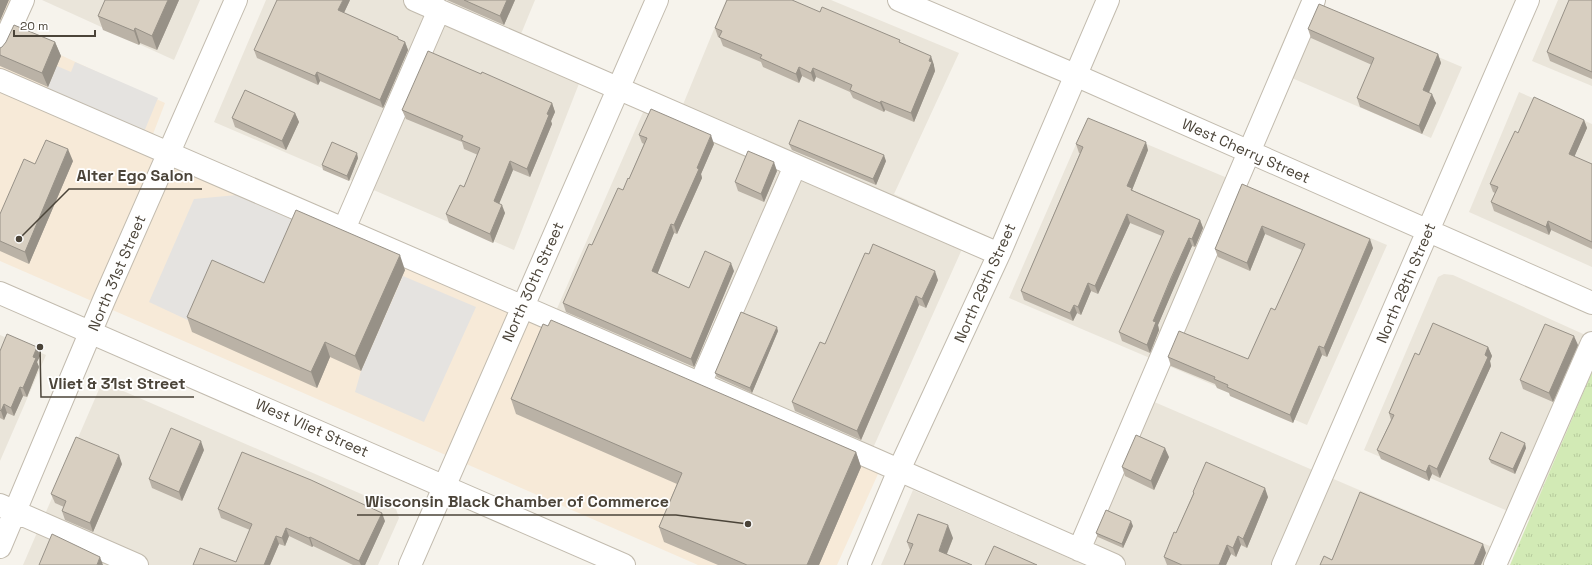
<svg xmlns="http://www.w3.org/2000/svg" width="1592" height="565" font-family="'Space Grotesk',sans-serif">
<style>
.residential{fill:#eae5da}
.commercial{fill:#f7ead8}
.grass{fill:url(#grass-tufts)}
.parking{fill:#e5e3e0}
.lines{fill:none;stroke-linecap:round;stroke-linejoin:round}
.minor-casing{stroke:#c2bbae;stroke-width:24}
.minor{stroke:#fff;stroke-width:22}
.wall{fill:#bab2a6}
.shaded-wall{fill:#979187}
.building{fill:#d8cfc1;stroke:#979187}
.labels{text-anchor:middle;stroke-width:3.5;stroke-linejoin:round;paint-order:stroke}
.street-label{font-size:15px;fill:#4b4439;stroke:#fff}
.leader{fill:none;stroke:#4b4439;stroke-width:1.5}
.callout-dot{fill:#4b4439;stroke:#fff;stroke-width:1.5}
.callout-label{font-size:16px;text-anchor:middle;font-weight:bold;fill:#4b4439;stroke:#fff;stroke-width:3.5;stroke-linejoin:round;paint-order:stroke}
</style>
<defs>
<pattern id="grass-tufts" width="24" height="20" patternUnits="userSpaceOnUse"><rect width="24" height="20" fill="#d2eab5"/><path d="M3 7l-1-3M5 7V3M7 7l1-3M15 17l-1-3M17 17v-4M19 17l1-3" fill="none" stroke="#b6ca9c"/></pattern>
</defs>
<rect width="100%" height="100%" fill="#f6f3ec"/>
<!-- residential -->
<path class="residential" d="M42 0H200L174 60Z
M266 0H535L514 51 580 81 514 250 214 122Z
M726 0H831L959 53 894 194 971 229 869 457 552 320 651 94 682 107Z
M1301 0H1323L1320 7 1462 67 1431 138 1271 69Z
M1558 0H1592V86L1532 61Z
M1519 92 1592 124V267L1469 212Z
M1087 119 1387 245 1307 425 1009 298Z
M1444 274 1453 275 1592 338V372L1529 520 1364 450 1438 277Z
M0 335 46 355 0 461Z
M107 384 396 509 399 518 378 565H23L100 387Z
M1152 401 1492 547 1485 565H881L913 490 1084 565Z"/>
<!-- commercial -->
<path class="commercial" d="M0 0H19L6 30 165 103 153 134 887 454 837 565H698L0 261Z"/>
<!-- grass -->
<path class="grass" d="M1592 372V565H1510Z"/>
<!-- parking -->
<path class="parking" d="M75 62 158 98 144 132 47 89 57 66 71 72Z
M237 195 302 224 269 298 196 324 149 302 194 199Z
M403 276 476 307 424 422 355 392 361 371Z"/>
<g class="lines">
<!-- minor casing -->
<g class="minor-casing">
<path id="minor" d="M415 0 999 254
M899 0 1075 75 1592 303
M0 51 23 0
M0 80 876 460 1114 565
M344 229 439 10
M0 293 624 565
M700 384 795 166
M0 505 137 565
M0 547 104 300 236 0
M1079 550 1314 0
M410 565 657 0
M859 565 899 470 999 254 1108 0
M1283 565 1528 0
M1495 565 1592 343"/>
</g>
<!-- minor -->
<use href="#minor" class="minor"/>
</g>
<!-- wall -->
<path class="wall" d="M179 0 157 50 140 43 139 45 103 30 98 16Z
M350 0 344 13 405 42 408 50 383 108 320 81 318 85 257 58 254 50Z
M447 0H515L504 25Z
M1592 0V79L1550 61 1547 52Z
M820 12 901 43 934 65V66L935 71 914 122 885 110 884 112 853 98 850 92 816 77 814 82 802 76 799 83 763 67 761 62 723 46 720 38 718 37 715 28Z
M1308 29 1438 54 1441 63 1429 93 1436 103 1422 134 1360 107 1357 98 1372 65 1311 38Z
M55 42 61 56 48 87 0 66V48Z
M481 74 552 103 555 112 551 121 552 124 530 177 513 170 499 203 505 213 493 243 449 223 446 214 464 187 478 155 464 149 462 142 406 119 402 110Z
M295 113 299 122 286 150 235 127 232 118Z
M1584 120 1587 128 1574 157 1592 164V249L1551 230 1549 235 1494 211 1491 202 1495 193 1493 192 1490 184 1518 133Z
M639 135 714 144 701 174 702 178 677 234 674 233 657 274 689 288 734 271 694 367 566 312 563 303 592 245 629 179 644 144 642 143Z
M789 144 886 161 876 185 792 150Z
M1076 144 1148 150 1132 190 1200 220 1203 228 1195 247 1192 246 1174 287 1158 325 1159 330 1150 353 1122 341 1119 332 1162 236 1130 223 1098 294 1091 291 1081 315 1077 313 1073 321 1024 300 1021 291 1080 153H1079Z
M358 158 349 181 323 170 322 165Z
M73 161 29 264 0 251V214L35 164Z
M777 171 764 202 738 191 735 182Z
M1242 184 1373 248 1327 357 1322 355 1293 423 1230 396 1229 393 1217 388 1215 384 1171 366 1168 357 1248 359 1275 310 1302 250 1265 234 1250 271 1218 257 1215 249Z
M405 270 361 371 330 357 317 388 192 332 187 317 264 283Z
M938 280 926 308 919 305 861 440 795 411 792 402 825 344Z
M548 326 856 452 861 467 819 565H718L664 542 659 527 677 484 516 414 511 399Z
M778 331 752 393 717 377 715 373Z
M1578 345 1553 402 1523 389 1520 380Z
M37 347 40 356 37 362 39 367 27 397 23 396 14 416 7 413 4 420 0 418V351Z
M1488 347 1492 356 1490 361 1491 366 1440 478 1432 474 1429 481 1381 459 1377 450 1391 420 1389 413 1419 355Z
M1526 448 1515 474 1491 463 1489 459Z
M204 450 182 501 152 488 149 479Z
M1169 457 1154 490 1125 476 1122 467Z
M122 464 93 532 65 520 62 511 64 507 55 503 51 494Z
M1193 492 1268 497 1247 548 1241 545 1236 557 1231 554 1226 565H1167L1164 557 1176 533 1193 494Z
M218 509 385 521 365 565H353L313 546 312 547 289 536 285 546 279 544 270 565H193L236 562 250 530 221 518Z
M1133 526 1123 548 1098 537 1096 533Z
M953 538 947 554 910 550 907 542Z"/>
<!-- shaded-wall -->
<path class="shaded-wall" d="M0 0H9L0 21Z
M168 0H179L157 50 152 36Z
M343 0H350L341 19 338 10Z
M507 0H515L504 25 500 16Z
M135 28 140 43 139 45 134 31Z
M55 42 61 56 48 87 42 73Z
M405 42 408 50 383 108 380 100Z
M1438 54 1441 63 1426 99 1423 90Z
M931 56 934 65V66L935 71 914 122 911 113Z
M799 67 802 76 799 83 796 74Z
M813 68 816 77 814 82 811 73Z
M317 72 320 81 318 85 315 76Z
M1432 94 1436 103 1422 134 1419 126Z
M881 101 885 110 884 112 880 103Z
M552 103 555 112 551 121 552 124 530 177 527 169 547 114Z
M295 113 299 122 286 150 282 141Z
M1584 120 1587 128 1572 162 1569 154Z
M711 135 714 144 701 174 702 178 677 234 674 225 697 168Z
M1146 142 1148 150 1132 190 1135 197 1127 186Z
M68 149 73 161 29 264 25 252Z
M357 153 358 158 349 181 347 176Z
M884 155 886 161 876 185 873 179Z
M510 161 513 170 497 209 494 201Z
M774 162 777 171 764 202 761 194Z
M502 205 505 213 493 243 490 234Z
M1127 214 1130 223 1098 294 1095 286Z
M1200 220 1203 228 1195 247 1192 239Z
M1548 221 1551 230 1549 235 1546 227Z
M671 224 674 233 655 280 652 271Z
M1262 226 1265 234 1250 271 1247 263Z
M1189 238 1192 246 1158 325 1159 330 1150 353 1147 345 1154 319Z
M1370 239 1373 248 1327 357 1324 348Z
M400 255 405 270 361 371 355 356Z
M731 263 734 271 694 367 691 359Z
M935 271 938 280 926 308 922 299Z
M1088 283 1091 291 1081 315 1078 307Z
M916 296 919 305 861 440 857 431Z
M1074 305 1077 313 1073 321 1070 313Z
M777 327 778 331 752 393 750 388Z
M1574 336 1578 345 1553 402 1549 393Z
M325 342 330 357 317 388 311 372Z
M1319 346 1322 355 1293 423 1290 415Z
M37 347 40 356 37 362 39 367 27 397 23 388 33 357Z
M1488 347 1492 356 1490 361 1491 366 1440 478 1437 469Z
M20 387 23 396 14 416 11 408Z
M4 404 7 413 4 420 1 411Z
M201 441 204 450 182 501 179 492Z
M1525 443 1526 448 1515 474 1513 469Z
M1165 448 1169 457 1154 490 1151 481Z
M856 452 861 467 819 565H807Z
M119 455 122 464 93 532 90 523Z
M1429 465 1432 474 1429 481 1426 472Z
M1265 488 1268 497 1247 548 1243 539Z
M382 513 385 521 365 565H361L359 561Z
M1131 521 1133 526 1123 548 1122 544Z
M948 525 953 538 943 563 939 551Z
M286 528 289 536 285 546 282 538Z
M276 536 279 544 270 565H264Z
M1238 536 1241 545 1236 557 1233 548Z
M310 537 313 546 312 547 309 538Z
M1483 544 1486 553 1481 565H1474Z
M1227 545 1231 554 1226 565H1219Z
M100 557 103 565H97Z"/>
<!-- building -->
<path class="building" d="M105 0H168L152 36 135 28 134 31 98 16Z
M277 0H343L338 10 398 37V39L405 42 380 100 317 72 315 76 254 50Z
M464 0H507L500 16Z
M727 0H792L820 12 822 7 900 40 899 42 931 56 929 61 932 62 911 113 881 101 880 103 850 90 852 85 813 68 811 73 799 67 796 74 760 58 762 55 719 37 722 31 715 28Z
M1569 0H1592V72L1547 52Z
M1319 4 1438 54 1423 90 1432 94 1419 126 1357 98 1374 58 1308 29Z
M14 25 55 42 42 73 0 55V48L2 47 6 42Z
M428 51 481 74 482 72 552 103 547 114 549 115 527 169 510 161 494 201 502 205 490 234 446 214 460 185 464 187 480 148 461 140 463 136 402 110Z
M245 90 295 113 282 141 232 118Z
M1534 97 1584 120 1569 154 1592 164V242L1548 221 1546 227 1491 202 1498 187 1490 184 1515 131 1518 133Z
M651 109 711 135 697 168 699 169 674 225 671 224 652 271 689 288 705 251 731 263 691 359 563 303 589 244 592 245 618 188 623 190 628 178 629 179 647 138 639 135Z
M1088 118 1146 142 1127 186 1132 188 1131 190 1200 220 1192 239 1189 238 1171 278 1154 319 1153 321 1156 322 1147 345 1119 332 1164 231 1127 214 1095 286 1088 283 1078 307 1074 305 1070 313 1021 291 1083 147 1076 144Z
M799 120 884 155 873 179 789 144Z
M46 140 68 149 25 252 0 241V214L24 159 35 164Z
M332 142 357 153 347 176 322 165Z
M748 151 774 162 761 194 735 182Z
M1242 184 1370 239 1324 348 1319 346 1290 415 1227 387 1228 385 1214 379 1215 377 1168 357 1179 331 1248 359 1271 308 1275 310 1305 244 1262 226 1247 263 1215 249Z
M296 210 400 255 355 356 325 342 311 372 187 317 212 260 264 283Z
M873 244 935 271 922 299 916 296 857 431 792 402 820 342 825 344 865 253 869 254Z
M741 312 777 327 750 388 715 373Z
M551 320 856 452 807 565H747L659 527 682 473 511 399 543 324 548 326Z
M1433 323 1488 347 1485 355 1488 357 1437 469 1429 465 1426 472 1377 450 1394 415 1389 413 1415 353 1419 355Z
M1545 324 1574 336 1549 393 1520 380Z
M7 334 37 347 33 357 36 358 23 388 20 387 11 408 4 404 1 411 0 410V351Z
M171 428 201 441 179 492 149 479Z
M1501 432 1525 443 1513 469 1489 459Z
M1136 435 1165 448 1151 481 1122 467Z
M76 437 119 455 90 523 62 511 66 501 51 494Z
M242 452 311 480 382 513 359 561 310 537 309 538 286 528 282 538 276 536 264 565H193L200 548 236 562 252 524 218 509Z
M1206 462 1265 488 1243 539 1238 536 1233 548 1227 545 1219 565H1182L1164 557 1174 532 1176 533 1194 493 1193 492Z
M1360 492 1483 544 1474 565H1320L1324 556 1332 560Z
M1106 510 1131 521 1122 544 1096 533Z
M918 514 948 525 939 551 972 565H904L913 544 907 542Z
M52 534 100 557 97 565H39Z
M994 546 1037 565H985Z"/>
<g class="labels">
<!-- street labels -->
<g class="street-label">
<text transform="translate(1246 151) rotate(24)" y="5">West Cherry Street</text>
<text transform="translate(117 273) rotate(-67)" y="5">North 31st Street</text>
<text transform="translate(533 282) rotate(-66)" y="5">North 30th Street</text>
<text transform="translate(985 283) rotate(-66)" y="5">North 29th Street</text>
<text transform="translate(1406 283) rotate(-67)" y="5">North 28th Street</text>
<text transform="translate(312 428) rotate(24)" y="5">West Vliet Street</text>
</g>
</g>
<!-- callouts -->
<path class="leader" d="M19 239L69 189H202M40 347L41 397H194M748 524L676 515H357"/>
<g class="callout-dot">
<circle cx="19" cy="239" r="4"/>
<circle cx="40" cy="347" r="4"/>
<circle cx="748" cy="524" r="4"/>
</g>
<g class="callout-label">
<text x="135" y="181">Alter Ego Salon</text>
<text x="117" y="389">Vliet &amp; 31st Street</text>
<text x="517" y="507">Wisconsin Black Chamber of Commerce</text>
</g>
<!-- scale -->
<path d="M14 30v6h81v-6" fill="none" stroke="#4b4439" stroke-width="2"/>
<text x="20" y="30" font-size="12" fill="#4b4439" stroke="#ffffff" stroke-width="3" paint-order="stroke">20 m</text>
</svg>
